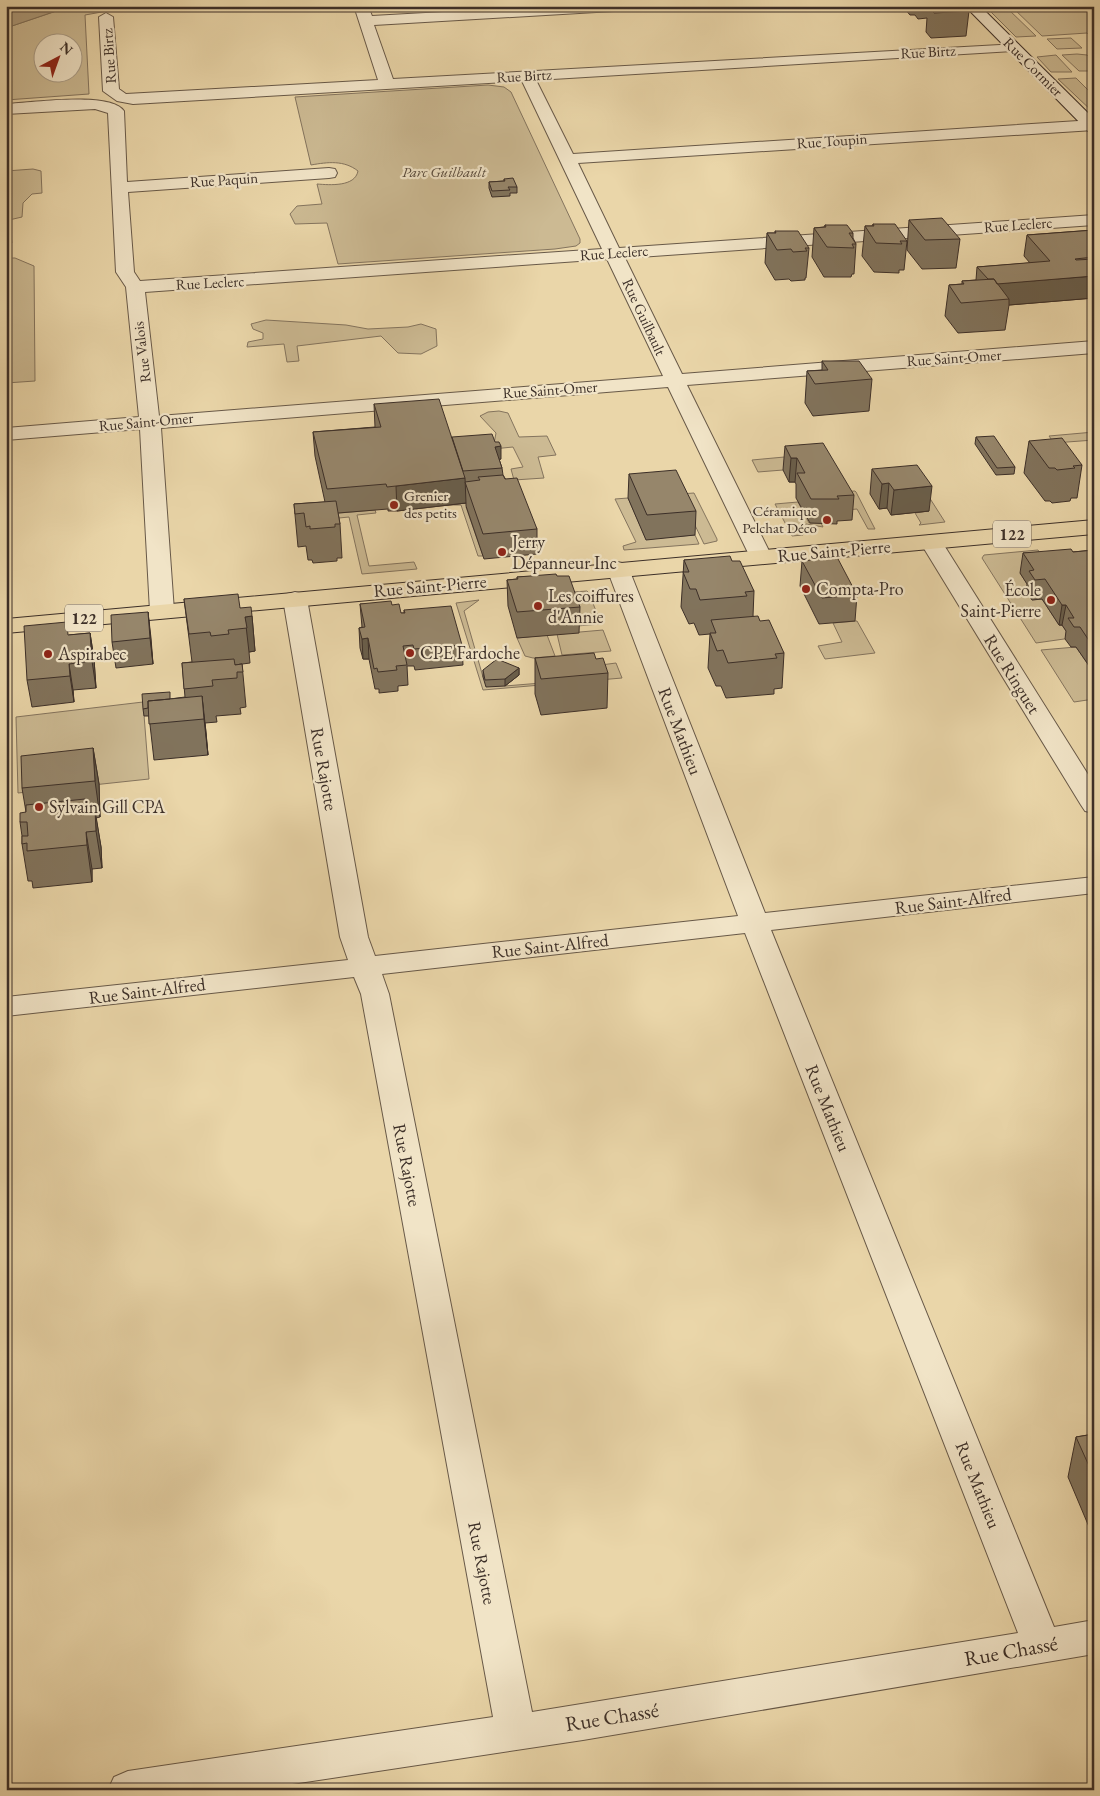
<svg xmlns="http://www.w3.org/2000/svg" width="1100" height="1796" font-family="'EB Garamond',serif">
<style>
.green{fill:#ccba93;stroke:#84745e;fill-rule:evenodd}
.water{fill:#af9d7d;stroke:#81715b}
.lines{fill:none;stroke-linecap:round;stroke-linejoin:round}
.street-casing{stroke:#685948;stroke-width:2}
.secondary-casing{stroke:#3c2f28;stroke-width:2}
.primary-casing{stroke:#3c2f28;stroke-width:2}
.street{fill:#f1e4c7;fill-rule:evenodd}
.secondary{fill:#f1e4c7;fill-rule:evenodd}
.primary{fill:#ead6a9;fill-rule:evenodd}
.wall{fill:#81735c;stroke:#3c2f28}
.shaded-wall{fill:#695e4b;stroke:#3c2f28}
.building{fill:#96866b;stroke:#3c2f28}
.poi-dot{fill:#8f2418;stroke:#f1e4c7;stroke-width:2}
.labels{text-anchor:middle;stroke-width:4.5;stroke-linejoin:round;paint-order:stroke}
.far-street-label{font-size:15px;fill:#3c2f28;stroke:#f1e4c7}
.far-park-label{font-size:15px;font-style:italic;fill:#594b3d;stroke:#f1e4c7}
.far-poi-label{font-size:15px;fill:#3c2f28;stroke:#f1e4c7;text-anchor:start}
.shield{fill:#f1e4c7;stroke:#726558;stroke-width:1}
.shield-label{font-size:16px;font-weight:bold;fill:#3c2f28}
.poi-label{font-size:18px;fill:#3c2f28;stroke:#f1e4c7;text-anchor:start}
.street-label{font-size:18px;fill:#3c2f28;stroke:#f1e4c7}
.near-street-label{font-size:21px;fill:#3c2f28;stroke:#f1e4c7}
</style>
<rect width="100%" height="100%" fill="#ead6a9"/>
<filter id="stains"><feTurbulence type="fractalNoise" baseFrequency=".004" numOctaves="4"/><feColorMatrix values="0 0 0 0 .2 0 0 0 0 .09 0 0 0 0 .02 0 0 0 .5 -.17"/></filter>
<radialGradient id="worn" r=".72"><stop offset=".6" stop-color="#630" stop-opacity="0"/><stop offset="1" stop-color="#630" stop-opacity=".3"/></radialGradient>
<!-- green -->
<path class="green" d="M71 6H135L85 15 89 94 6 100V28ZM42 42H72V72H42Z
M1094 6V36L1091 37 1087 33 1042 36 1012 7Z
M1007 8 1036 36 1016 37 990 11Z
M1071 38 1082 48 1057 49 1047 39Z
M1077 54 1087 55 1094 61V71H1079L1062 55Z
M1056 55 1072 72H1051L1037 57Z
M1076 78 1094 96V113L1058 79Z
M488 85 504 87 511 92 580 239V243L576 246 555 249 338 264 327 223 295 224 290 214 297 206 322 204 317 184C330 185 355 187 358 171 344 160 328 162 311 165L295 97Z
M33 169 41 171 42 193 32 194 23 203 22 217 9 220 12 243 6 244V171Z
M6 258H15L34 266 35 381 6 383Z
M266 320 346 325 368 329 408 327 421 324 436 329 437 346 421 354 398 353 381 336 297 346 299 361 287 362 284 344 247 347 248 342 263 339V333L253 329 251 324Z
M499 411 508 413 519 437 547 436 556 455 538 457 544 478 514 480 511 469 523 467 513 447 493 449 496 433 480 416 488 412Z
M1094 432V440L1054 443 1049 436Z
M828 453 821 467 758 472 752 460Z
M922 486 945 522 919 525 921 523 915 513 929 511Z
M855 491 856 492 875 529H868L857 509 846 510 836 492Z
M694 493 717 539V541L704 544 680 494Z
M628 498 646 539 695 535 699 544 624 550 623 546 636 542 615 499Z
M479 502 466 507 483 556H478L461 505H443Z
M798 502 809 523H821L823 527 806 524 802 527 803 535 792 536 775 504Z
M375 510 376 513 357 515 369 566 414 562 417 569 362 574 349 517 329 519 328 514Z
M1038 550 1052 570 1020 573 1031 590 1032 600 1042 599 1059 625H1062L1071 638 1036 643 982 558 984 555Z
M587 591 589 593 601 624 577 626 546 594Z
M479 600 464 611 483 677 505 686 590 679 601 665 616 663 622 678 483 690 456 603Z
M857 621 875 653 825 659 818 646 842 642 833 623Z
M603 630 611 651 562 655 557 634Z
M547 635 555 656 533 658 525 656 517 638Z
M1076 647 1094 673V699L1074 702 1041 650Z
M143 702 149 779 18 793 16 717Z"/>
<!-- water -->
<path class="water" d="M25 6H71L6 28V13Z"/>
<g class="lines">
<!-- street casing -->
<g class="street-casing">
<path id="street" d="M354 6H368L372 16 551 6H637L630 10 374 25 393 79 1018 44 1020 47 1018 50 1013 51 536 80 573 154 1094 120V130L578 163 619 248 1094 215V225L625 258 682 374 1094 341V353L687 385 772 557 769 562 761 564 753 562 750 557 668 387 161 428 174 611 170 616 162 618 154 616 150 611 140 429 6 440V428L139 417 126 287 116 272 108 113 95 109 6 114V104C30 103 110 91 124 111L127 182 329 168 335 169 337 173 335 177 329 178 128 192 134 272 140 281 602 249 522 81 133 104 117 101 103 91 99 17 106 13 113 17 119 89 126 94 378 80ZM607 259 663 376 159 416 145 292Z
M931 535 939 537 942 542 1094 784V813L1085 811 1081 805 920 542 923 537Z
M618 562 626 564 629 569 765 913 1094 877V893L771 930 1054 1627 1094 1620V1654L583 1740 253 1790H108L114 1777 128 1771 493 1717 361 994 354 977 6 1016V997L348 960 340 937 283 599 287 594 295 592 303 594 307 599 368 937 375 956 738 916 607 569 610 564ZM745 933 1018 1633 532 1712 389 994 382 974Z"/>
</g>
<!-- secondary casing -->
<g class="secondary-casing">
<path id="secondary" d="M965 6H980L1094 119V133L1088 131Z"/>
</g>
<!-- primary casing -->
<g class="primary-casing">
<path id="primary" d="M1094 520V534L6 633V619Z"/>
</g>
<!-- street -->
<use href="#street" class="street"/>
<!-- secondary -->
<use href="#secondary" class="secondary"/>
<!-- primary -->
<use href="#primary" class="primary"/>
</g>
<!-- wall -->
<path class="wall" d="M904 6H964L969 11 966 36 931 38 926 32 927 18 918 19 915 15H910L904 8Z
M504 179 517 187V193H510V196L492 197 489 188V182L504 181Z
M909 220 960 239 956 268 922 269 907 250Z
M873 224 907 241 904 270H899V273L874 272 862 256 865 226H872Z
M825 225 853 233V238L856 244 854 274H852L851 277H824L812 257 814 228 824 227Z
M1094 230V298L1009 305 1005 330 958 333 945 316 949 285 962 284V281L976 280 977 267 1030 263 1024 256 1027 235Z
M775 231 809 248 806 278H805V280L791 281 789 279 775 280 765 263 767 233H775Z
M822 361 872 379 869 411 813 416 805 403 807 371 822 370Z
M374 404 501 459H499L502 468 503 475 537 529V554L484 559 466 506V503L397 511H388V509L338 513 340 524 342 558H337V561L313 563 312 560H308L306 546 298 547 294 504 325 502 315 456 313 432 375 427Z
M976 437 1015 467 1014 474 996 475 975 444Z
M1029 441 1082 465 1077 498H1071L1070 501 1052 503 1050 501H1045L1024 473Z
M785 446 854 495 852 520 837 521V524L810 523 796 498V484L795 482H789L783 470Z
M872 469 929 511 891 515 887 508 879 509 870 494Z
M629 474 696 511 695 535 646 540 628 498Z
M1094 550V673L1076 647H1071L1065 639 1066 631 1062 625H1059L1042 599 1032 600 1026 591 1027 584 1020 573 1023 553 1073 552Z
M684 560 732 561 754 591 753 616 760 621 784 653 782 688 774 689V694L726 698 721 686H716L708 668 710 634 699 635 694 623 689 624 681 607Z
M802 561 857 595 855 621 819 624 800 586Z
M557 576 580 607 579 633 517 638 508 606 507 580 517 579V577Z
M184 599 240 608 252 616 255 651 249 652 250 663 235 665 242 664 246 707 240 708 241 714 216 716 217 722 205 723 208 755 154 760 149 716H144L143 709 170 699 185 697 182 663 192 662Z
M360 604 392 605 401 613H404V610L462 645 463 665 415 670 414 666H407L408 685 398 686V691L379 693V689H375L369 659H363L360 648 359 628 362 627Z
M148 612 153 664 116 668 112 642Z
M90 633 94 659 96 688 73 690 74 702 32 707 27 680 69 635Z
M535 658 596 659 608 673 607 708 541 715 535 694Z
M519 668V675L505 686 486 687 483 677V670Z
M93 748 99 784 100 817 96 818 101 847 102 868 92 869V882L33 888 32 881H28L22 844V836L20 822 26 812 22 788Z
M1094 1434V1533L1092 1534 1068 1477 1076 1437Z"/>
<!-- shaded-wall -->
<path class="shaded-wall" d="M1094 276V298L1009 305V299L992 284Z
M501 446V459L495 460V447Z
M791 458H797L795 482H789Z
M465 478 466 503 397 511 396 486Z
M889 483 887 508 879 509 882 484Z
M932 486 929 511 891 515 894 490Z
M1062 605H1066L1062 625H1059Z
M148 612 151 638 153 664 150 638Z
M252 616 255 651 249 652 245 617Z
M90 633 94 659 96 688 92 661Z
M368 638 369 659H363L362 639Z
M69 664 73 690 74 702 70 676Z
M519 668V675L505 686V679Z
M202 696 206 732 208 755 204 719Z
M93 748 99 784 100 817 95 781Z
M95 810 101 847 102 868 96 831Z
M86 832 92 869V882L87 845Z"/>
<!-- building -->
<path class="building" d="M938 6H964L969 11 934 13 928 7Z
M513 178 517 187H508L510 190 492 191 489 182 505 181 504 179Z
M942 218 960 239 925 240 909 220Z
M873 224H895L907 241H900L902 244 876 243 865 226H874Z
M825 225H847L853 233H849L856 244H852L854 248 827 247 814 228 826 227Z
M1094 230V257L1075 259 1076 260 1094 259V276L997 284 994 279H988L977 267 1050 261 1027 235Z
M775 231H798L809 248H805L807 251 793 252 791 249 777 250 767 233H776Z
M994 279 1009 299 961 303 949 285 964 284 962 281Z
M822 361H859L872 379 815 384 807 371 828 370Z
M439 399 465 478 396 486 387 487 386 484 327 489 313 432 381 427 374 404Z
M492 434 495 442H499L501 446 495 447 502 468 463 471 452 437Z
M994 436 1015 467 997 468 976 437Z
M1062 438 1082 465 1073 466 1075 468 1057 470 1055 468H1049L1029 441Z
M823 443 854 495 837 496 839 499H811L797 473H805L797 458H791L785 446Z
M917 465 932 486 894 490 889 483 882 484 872 469Z
M676 470 696 511 647 515 629 474Z
M503 475 505 479 517 478 537 529 483 534 465 482 480 480 478 477Z
M336 501 340 524H335V527L310 529V526L306 527 304 513 295 514 294 504Z
M1071 549 1073 552 1094 550V648L1080 627H1074L1068 618H1074L1066 605H1062L1045 579 1035 580 1029 571 1034 570 1023 553Z
M730 556 732 561H740L754 591 745 592 747 596 700 600 696 589H690L683 572H689L684 560Z
M837 557 857 595 822 598 802 561Z
M556 574 557 576H569L580 607 517 612 507 580 518 579 517 577Z
M238 594 240 608 251 607 252 616 245 617 247 628 228 630 229 634 211 636 210 632 189 634 184 599Z
M391 601 392 605 399 604 401 613H405L404 610 451 606 462 645 414 649 413 645 403 646 407 665 396 666 397 670 378 672 377 668 374 669 368 638 362 639 359 628 365 627 360 604Z
M148 612 150 638 112 642 111 615Z
M758 616 760 621 769 620 784 653 775 654 777 658 728 663 723 650 717 651 710 633H716L711 620Z
M67 622 68 635 90 633 92 661 69 664 70 676 27 680 24 626Z
M594 653 596 659 603 658 608 673 541 679 535 658Z
M234 659 235 665 242 664 243 672H237V678L212 680 213 686 184 689 182 663Z
M497 659 519 668 505 679 485 680 483 670Z
M170 692V699L148 701V708L143 709 142 694Z
M202 696 204 719 149 724 148 701Z
M93 748 95 781 22 788 21 756Z
M85 799V811L95 810 96 831 86 832 87 845 27 851V843L22 844V836H28L27 822H20V813L26 812V805Z
M1094 1434V1477L1076 1437Z"/>
<!-- markers -->
<g class="poi-dot">
<circle cx="394" cy="505" r="5"/>
<circle cx="827" cy="520" r="5"/>
<circle cx="502" cy="552" r="5"/>
<circle cx="806" cy="589" r="5"/>
<circle cx="1051" cy="600" r="5"/>
<circle cx="538" cy="606" r="5"/>
<circle cx="410" cy="653" r="5"/>
<circle cx="48" cy="654" r="5"/>
<circle cx="39" cy="807" r="5"/>
</g>
<g class="labels">
<!-- far-street labels -->
<g class="far-street-label">
<text transform="translate(928 52) rotate(-3)" y="5">Rue Birtz</text>
<text transform="translate(109 56) rotate(-94)" y="5">Rue Birtz</text>
<text transform="translate(1033 67) rotate(45)" y="5">Rue Cormier</text>
<text transform="translate(524 76) rotate(-3)" y="5">Rue Birtz</text>
<text transform="translate(832 141) rotate(-4)" y="5">Rue Toupin</text>
<text transform="translate(224 180) rotate(-4)" y="5">Rue Paquin</text>
<text transform="translate(1018 225) rotate(-4)" y="5">Rue Leclerc</text>
<text transform="translate(614 253) rotate(-4)" y="5">Rue Leclerc</text>
<text transform="translate(210 283) rotate(-3)" y="5">Rue Leclerc</text>
<text transform="translate(644 317) rotate(65)" y="5">Rue Guilbault</text>
<text transform="translate(142 352) rotate(-97)" y="5">Rue Valois</text>
<text transform="translate(954 358) rotate(-4)" y="5">Rue Saint-Omer</text>
<text transform="translate(550 390) rotate(-4)" y="5">Rue Saint-Omer</text>
<text transform="translate(146 422) rotate(-5)" y="5">Rue Saint-Omer</text>
</g>
<!-- far-park labels -->
<g class="far-park-label">
<text x="444" y="177">Parc Guilbault</text>
</g>
<!-- far-poi labels -->
<g class="far-poi-label">
<text x="404" y="501">Grenier<tspan x="404" dy="17">des petits</tspan></text>
<text x="817" y="516" text-anchor="end">Céramique<tspan x="817" dy="17">Pelchat Déco</tspan></text>
</g>
<!-- shield labels -->
<g class="shield">
<rect x="993" y="520.5" width="38" height="27" rx="4"/>
<rect x="65" y="604.5" width="38" height="27" rx="4"/>
</g>
<g class="shield-label">
<text x="1012" y="540">122</text>
<text x="84" y="624">122</text>
</g>
<!-- poi labels -->
<g class="poi-label">
<text x="512" y="548">Jerry<tspan x="512" dy="21">Dépanneur Inc</tspan></text>
<text x="816" y="595">Compta-Pro</text>
<text x="1041" y="596" text-anchor="end">École<tspan x="1041" dy="21">Saint-Pierre</tspan></text>
<text x="548" y="602">Les coiffures<tspan x="548" dy="21">d'Annie</tspan></text>
<text x="420" y="659">CPE Fardoche</text>
<text x="58" y="660">Aspirabec</text>
<text x="49" y="813">Sylvain Gill CPA</text>
</g>
<!-- street labels -->
<g class="street-label">
<text transform="translate(834 551) rotate(-5)" y="6">Rue Saint-Pierre</text>
<text transform="translate(430 586) rotate(-5)" y="6">Rue Saint-Pierre</text>
<text transform="translate(1012 674) rotate(58)" y="6">Rue Ringuet</text>
<text transform="translate(680 731) rotate(69)" y="6">Rue Mathieu</text>
<text transform="translate(324 769) rotate(80)" y="6">Rue Rajotte</text>
<text transform="translate(953 901) rotate(-7)" y="6">Rue Saint-Alfred</text>
<text transform="translate(550 946) rotate(-6)" y="6">Rue Saint-Alfred</text>
<text transform="translate(147 991) rotate(-7)" y="6">Rue Saint-Alfred</text>
<text transform="translate(828 1108) rotate(68)" y="6">Rue Mathieu</text>
<text transform="translate(407 1165) rotate(79)" y="6">Rue Rajotte</text>
<text transform="translate(978 1485) rotate(68)" y="6">Rue Mathieu</text>
<text transform="translate(482 1563) rotate(79)" y="6">Rue Rajotte</text>
</g>
<!-- near-street labels -->
<g class="near-street-label">
<text transform="translate(1011 1651) rotate(-10)" y="7">Rue Chassé</text>
<text transform="translate(612 1717) rotate(-9)" y="7">Rue Chassé</text>
</g>
</g>
<!-- margin -->
<rect width="1100" height="1796" fill="none" stroke="#ead6a9" stroke-width="25"/>
<rect x="8" y="8" width="1085" height="1781" fill="none" stroke="#3c2f28" stroke-width="2.5"/>
<rect x="12" y="12" width="1075" height="1771" fill="none" stroke="#3c2f28"/>
<!-- north arrow -->
<g transform="translate(58 58) rotate(41)"><circle r="24" fill="#f1e4c7" stroke="#a99c87"/>
<path d="M0-4L9 19L0 12L-9 19Z" fill="#8f2418"/>
<text y="-8" font-size="14" font-weight="bold" text-anchor="middle" fill="#3c2f28">N</text>
</g>
<rect width="100%" height="100%" filter="url(#stains)"/>
<rect width="100%" height="100%" fill="url(#worn)"/>
</svg>
